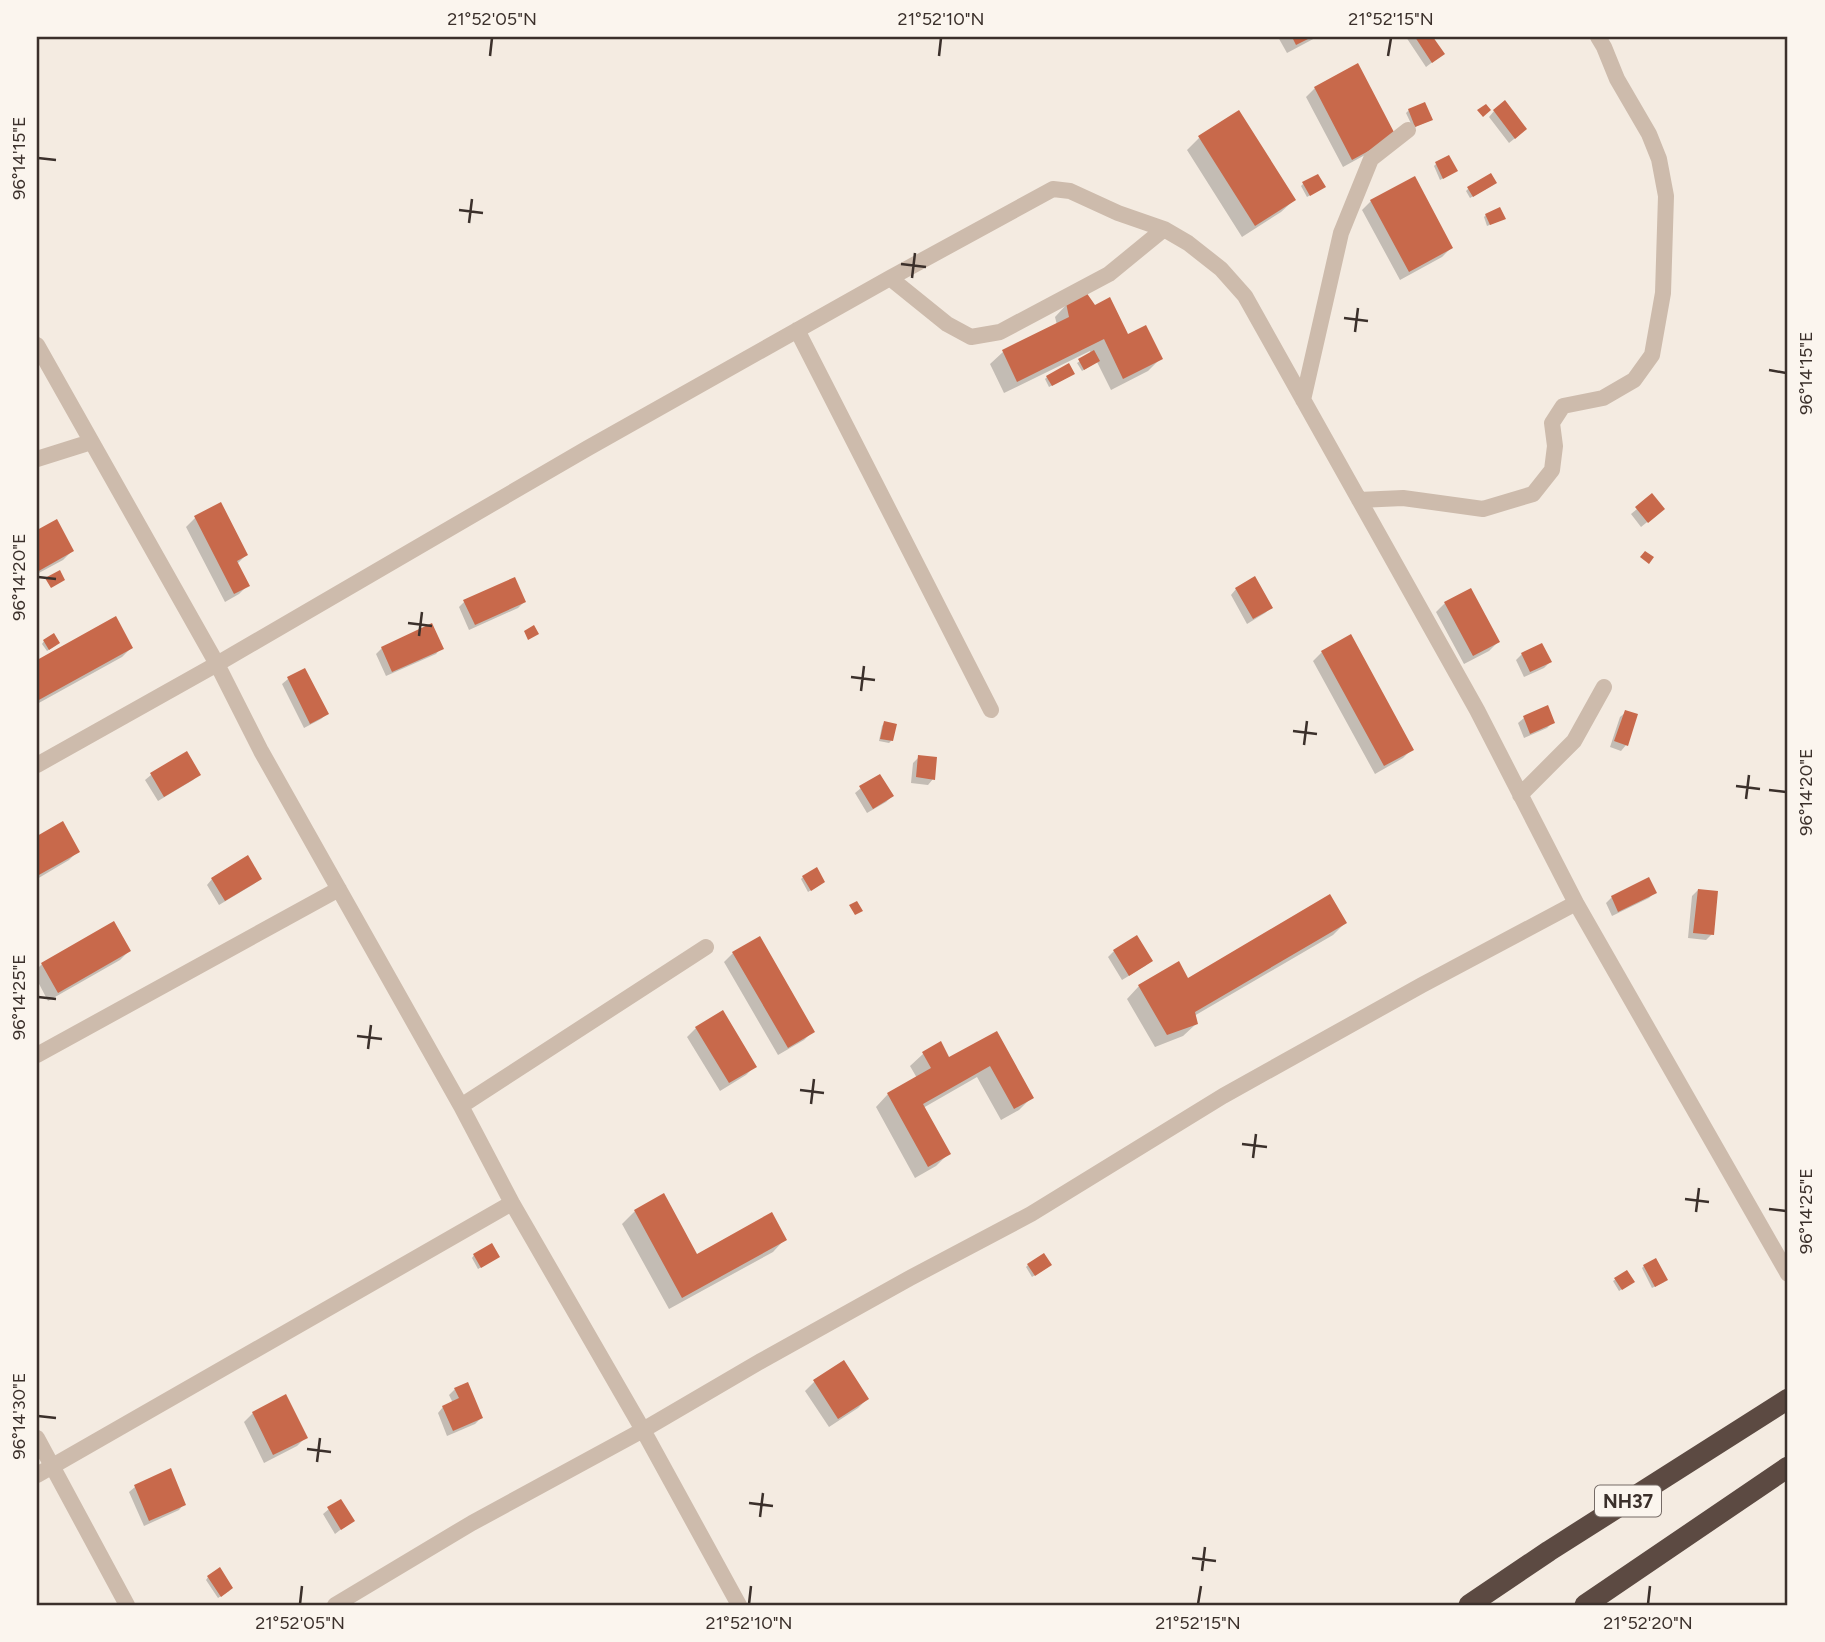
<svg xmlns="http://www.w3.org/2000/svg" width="1825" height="1642" font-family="Figtree,sans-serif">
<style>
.shadow{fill:#0003}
.building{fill:#c8694b}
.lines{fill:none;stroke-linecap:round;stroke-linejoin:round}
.street{stroke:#cdbbac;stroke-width:16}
.highway{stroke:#5c4a42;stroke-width:21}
.ticks{fill:none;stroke:#3b302b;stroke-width:2.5}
.labels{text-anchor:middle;stroke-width:6;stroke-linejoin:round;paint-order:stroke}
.shield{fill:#fbf5ee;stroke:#756b66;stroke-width:2}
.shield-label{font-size:19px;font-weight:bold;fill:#3b302b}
.neatline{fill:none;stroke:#3b302b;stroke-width:2.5}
.ticks-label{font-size:18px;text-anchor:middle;fill:#3b302b}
</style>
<rect width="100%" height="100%" fill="#f4ebe1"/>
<!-- shadow -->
<path class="shadow" d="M1278 37H1317L1287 53Z
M1406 37H1431L1443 54 1426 67Z
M1315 88 1385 144 1343 167 1306 97Z
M1409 110 1431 120 1413 128 1406 113Z
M1494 111 1519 135 1509 143 1489 117Z
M1199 138 1294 200 1281 212 1242 237 1187 150Z
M1436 164 1453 173 1440 180 1434 166Z
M1303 184 1321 189 1307 197 1301 186Z
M1493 185 1470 198 1466 191 1468 189Z
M1371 201 1451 248 1442 257 1400 280 1362 210Z
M1486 215 1501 220 1487 226 1484 217Z
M1067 304 1094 307 1127 336 1160 359 1148 371 1111 390 1097 362 1082 371 1077 363 1091 354 1090 351 1004 393 990 364 1003 352 1057 325 1055 317Z
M1070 376 1049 387 1045 379 1047 377Z
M220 505 246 555 237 564 248 585 239 594 225 602 186 527 195 518Z
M1637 509 1657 514 1641 527 1631 514Z
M56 522 72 551 63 560 37 574V532Z
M1236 589 1271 608 1265 613 1247 624 1231 595Z
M464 602H524L518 608 469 630 459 607Z
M1445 603 1498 642 1489 651 1464 664 1436 612Z
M115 619 131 648 122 657 37 704V662Z
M44 641 56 645 47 651 42 644Z
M382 648H441L436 654 386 676 376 654Z
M1322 652 1412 749 1403 758 1375 774 1313 661Z
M1522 654 1550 662 1544 668 1524 677 1516 660Z
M288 679 327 714 321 719 304 728 282 684Z
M1626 712V745L1621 751 1610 747 1620 717Z
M1524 718 1553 722 1547 728 1524 738 1518 723Z
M884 723 892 740 889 743 879 741 882 726Z
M186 754 198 774 193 780 158 801 145 780 151 775Z
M919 757 933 779 928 785 911 783 913 763Z
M861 788 892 796 886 802 867 813 855 793Z
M62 823 78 851 69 860 37 879V838Z
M803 877 821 884 808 892 801 879Z
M212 879H260L254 884 219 905 207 885Z
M1698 890 1712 934 1706 940 1688 938 1692 896Z
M1655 892 1649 898 1612 916 1606 903 1612 897Z
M1345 923 1333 935 1194 1016 1196 1024 1183 1036 1155 1047 1127 999 1139 986 1188 980Z
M1136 937 1151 961 1145 966 1122 980 1108 957 1114 951Z
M129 951 120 960 48 1001 37 980V969L42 964Z
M733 953 813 1031 804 1040 778 1055 724 962Z
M696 1028 755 1066 746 1075 720 1091 687 1037Z
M996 1033 1032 1097 1019 1110 1001 1120 977 1077 923 1108 949 1153 936 1166 915 1178 876 1107 888 1094 917 1078 910 1066 923 1054 940 1044 949 1060Z
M635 1211 696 1256 785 1239 773 1252 669 1309 622 1224Z
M474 1255 495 1259 478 1269 472 1258Z
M1028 1265 1048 1267 1032 1277 1026 1267Z
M1644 1266 1664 1282 1652 1288 1642 1268Z
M1616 1279 1630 1284 1619 1291 1613 1281Z
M843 1362 867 1399 858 1408 829 1427 805 1391 814 1382Z
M455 1389 481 1418 475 1424 447 1436 438 1413 443 1407 453 1403 449 1395Z
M253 1413 306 1437 297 1446 264 1463 244 1422Z
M170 1471 184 1504 179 1510 144 1526 129 1492 135 1487Z
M329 1509 353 1520 335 1534 323 1514Z
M208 1577 229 1591 218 1598 206 1580Z"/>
<!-- building -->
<path class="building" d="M1292 37H1312L1296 45Z
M1415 37H1433L1445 54 1432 63Z
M1358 63 1396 136 1352 160 1314 87Z
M1505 100 1527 129 1515 139 1493 110Z
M1425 102 1433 120 1415 127 1408 109Z
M1486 104 1491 110 1483 117 1477 110Z
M1239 110 1296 200 1255 226 1198 136Z
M1449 155 1458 171 1443 179 1435 162Z
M1491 173 1497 183 1473 197 1467 187Z
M1318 174 1326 187 1310 196 1302 182Z
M1415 176 1453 248 1409 272 1370 200Z
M1500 207 1506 219 1490 225 1485 214Z
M1086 292 1095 305 1110 297 1128 334 1146 325 1163 359 1123 379 1104 339 1017 382 1002 350 1069 317 1066 303Z
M1094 350 1100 361 1084 370 1078 359Z
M1069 363 1075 374 1052 386 1046 376Z
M1652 493 1665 509 1648 523 1635 507Z
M221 502 248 555 237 561 250 586 234 594 194 516Z
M57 519 74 551 37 572V530Z
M1645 551 1654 557 1649 564 1640 557Z
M60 570 65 580 51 588 45 578Z
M1255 576 1273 608 1253 619 1235 588Z
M515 577 526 602 475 625 463 600Z
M1471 588 1500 642 1473 656 1444 602Z
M116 616 133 648 37 701V660Z
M432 623 444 649 392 672 381 647Z
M534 625 539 634 528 640 524 631Z
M54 633 60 643 49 650 43 640Z
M1351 634 1414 750 1384 766 1321 651Z
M1542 643 1552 662 1530 672 1521 653Z
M305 668 329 714 310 724 287 677Z
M1548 705 1555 723 1530 734 1523 716Z
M1625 710 1638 714 1628 746 1614 741Z
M884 721 897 724 893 741 880 739Z
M187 751 201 775 164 797 150 773Z
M918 755 937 757 935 780 916 777Z
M880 774 894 796 873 809 859 786Z
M63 821 80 852 37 876V836Z
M248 855 262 879 225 901 211 878Z
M817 867 825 882 811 891 802 876Z
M1649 877 1657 893 1618 912 1611 896Z
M1698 889 1718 891 1714 935 1693 933Z
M1330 894 1347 923 1195 1012 1198 1024 1167 1035 1138 985 1179 961 1188 978Z
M857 901 863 911 855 915 849 905Z
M114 921 131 951 58 993 41 963Z
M1137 935 1153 961 1129 976 1113 950Z
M760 936 815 1032 788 1048 732 952Z
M723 1010 757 1067 729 1083 695 1027Z
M997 1031 1034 1098 1014 1109 990 1066 923 1104 951 1154 928 1167 887 1093 931 1068 922 1052 941 1041 949 1057Z
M664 1193 697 1254 772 1212 787 1240 682 1298 634 1210Z
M492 1243 500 1257 481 1268 473 1254Z
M1044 1253 1052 1265 1035 1276 1027 1264Z
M1656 1258 1668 1280 1655 1287 1643 1265Z
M1627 1270 1635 1282 1622 1290 1614 1278Z
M844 1360 869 1399 838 1419 813 1380Z
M468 1382 483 1418 453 1431 442 1406 459 1398 454 1388Z
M286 1394 308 1438 273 1455 252 1412Z
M171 1468 186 1505 149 1521 134 1485Z
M341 1499 355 1521 341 1530 327 1507Z
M220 1567 233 1588 221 1597 207 1576Z"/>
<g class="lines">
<!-- street -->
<path class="street" d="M890 278 947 324 971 337 1000 332 1109 274 1164 229
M797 330 991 710
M37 345 217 664 261 751 461 1106 512 1203 643 1430 739 1605
M1303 400 1341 233 1371 159 1408 130
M37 459 91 442
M1359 500 1403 498 1483 509 1533 494 1552 470 1555 446 1552 423 1563 406 1603 398 1634 380 1652 355 1663 293 1666 196 1659 159 1649 134 1617 79 1604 47 1598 37
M37 765 217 664 588 448 890 278 1053 189 1070 191 1118 213 1164 229 1188 243 1221 269 1245 296 1477 710 1576 903 1788 1274
M1520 795 1574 741 1604 687
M37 1055 339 889
M461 1106 706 947
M37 1438 127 1605
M37 1475 512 1203
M335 1605 472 1523 643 1430 761 1361 910 1278 1031 1214 1223 1096 1422 985 1576 903"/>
<!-- highway -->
<path class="highway" d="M1469 1605 1549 1551 1788 1399
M1585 1605 1788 1467"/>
</g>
<!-- ticks -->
<path class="ticks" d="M490 56 492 38M939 56 941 38M1388 56 1391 38M38 158 56 160M459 210 483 213M469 223 472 199M901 264 926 267M912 278 915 253M1344 318 1368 321M1355 332 1358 308M1769 370 1786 373M38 577 56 579M408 623 432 626M419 636 422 612M851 677 875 680M861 691 864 666M1293 731 1317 734M1304 745 1307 721M1736 786 1760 789M1769 790 1786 792M1746 799 1749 775M38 997 56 999M357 1036 382 1039M368 1049 371 1025M800 1090 824 1093M811 1104 814 1079M1242 1144 1267 1147M1253 1158 1256 1134M1685 1199 1709 1202M1769 1209 1786 1211M1696 1212 1699 1188M38 1416 56 1418M307 1449 331 1452M317 1462 320 1438M749 1503 773 1506M760 1517 763 1493M1192 1558 1216 1561M1202 1571 1205 1547M300 1604 302 1586M749 1604 751 1586M1198 1604 1201 1586M1648 1604 1650 1586"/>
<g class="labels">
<!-- shield labels -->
<rect class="shield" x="1595" y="1485.5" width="66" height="31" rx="5"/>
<g class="shield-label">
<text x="1628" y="1508">NH37</text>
</g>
</g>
<!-- border -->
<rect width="1825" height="1642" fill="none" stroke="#fbf5ee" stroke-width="77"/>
<rect x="38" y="38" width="1748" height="1566" class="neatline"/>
<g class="ticks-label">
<text x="492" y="25">21°52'05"N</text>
<text x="941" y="25">21°52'10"N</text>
<text x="1391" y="25">21°52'15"N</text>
<text transform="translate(19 158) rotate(-90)" y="6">96°14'15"E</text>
<text transform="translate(1806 373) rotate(-90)" y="6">96°14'15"E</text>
<text transform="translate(19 577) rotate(-90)" y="6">96°14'20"E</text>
<text transform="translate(1806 792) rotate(-90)" y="6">96°14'20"E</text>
<text transform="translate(19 997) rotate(-90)" y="6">96°14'25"E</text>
<text transform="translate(1806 1211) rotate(-90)" y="6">96°14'25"E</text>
<text transform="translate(19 1416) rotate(-90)" y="6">96°14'30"E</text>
<text x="300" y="1629">21°52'05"N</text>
<text x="749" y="1629">21°52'10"N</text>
<text x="1198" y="1629">21°52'15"N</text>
<text x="1648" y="1629">21°52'20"N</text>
</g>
</svg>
